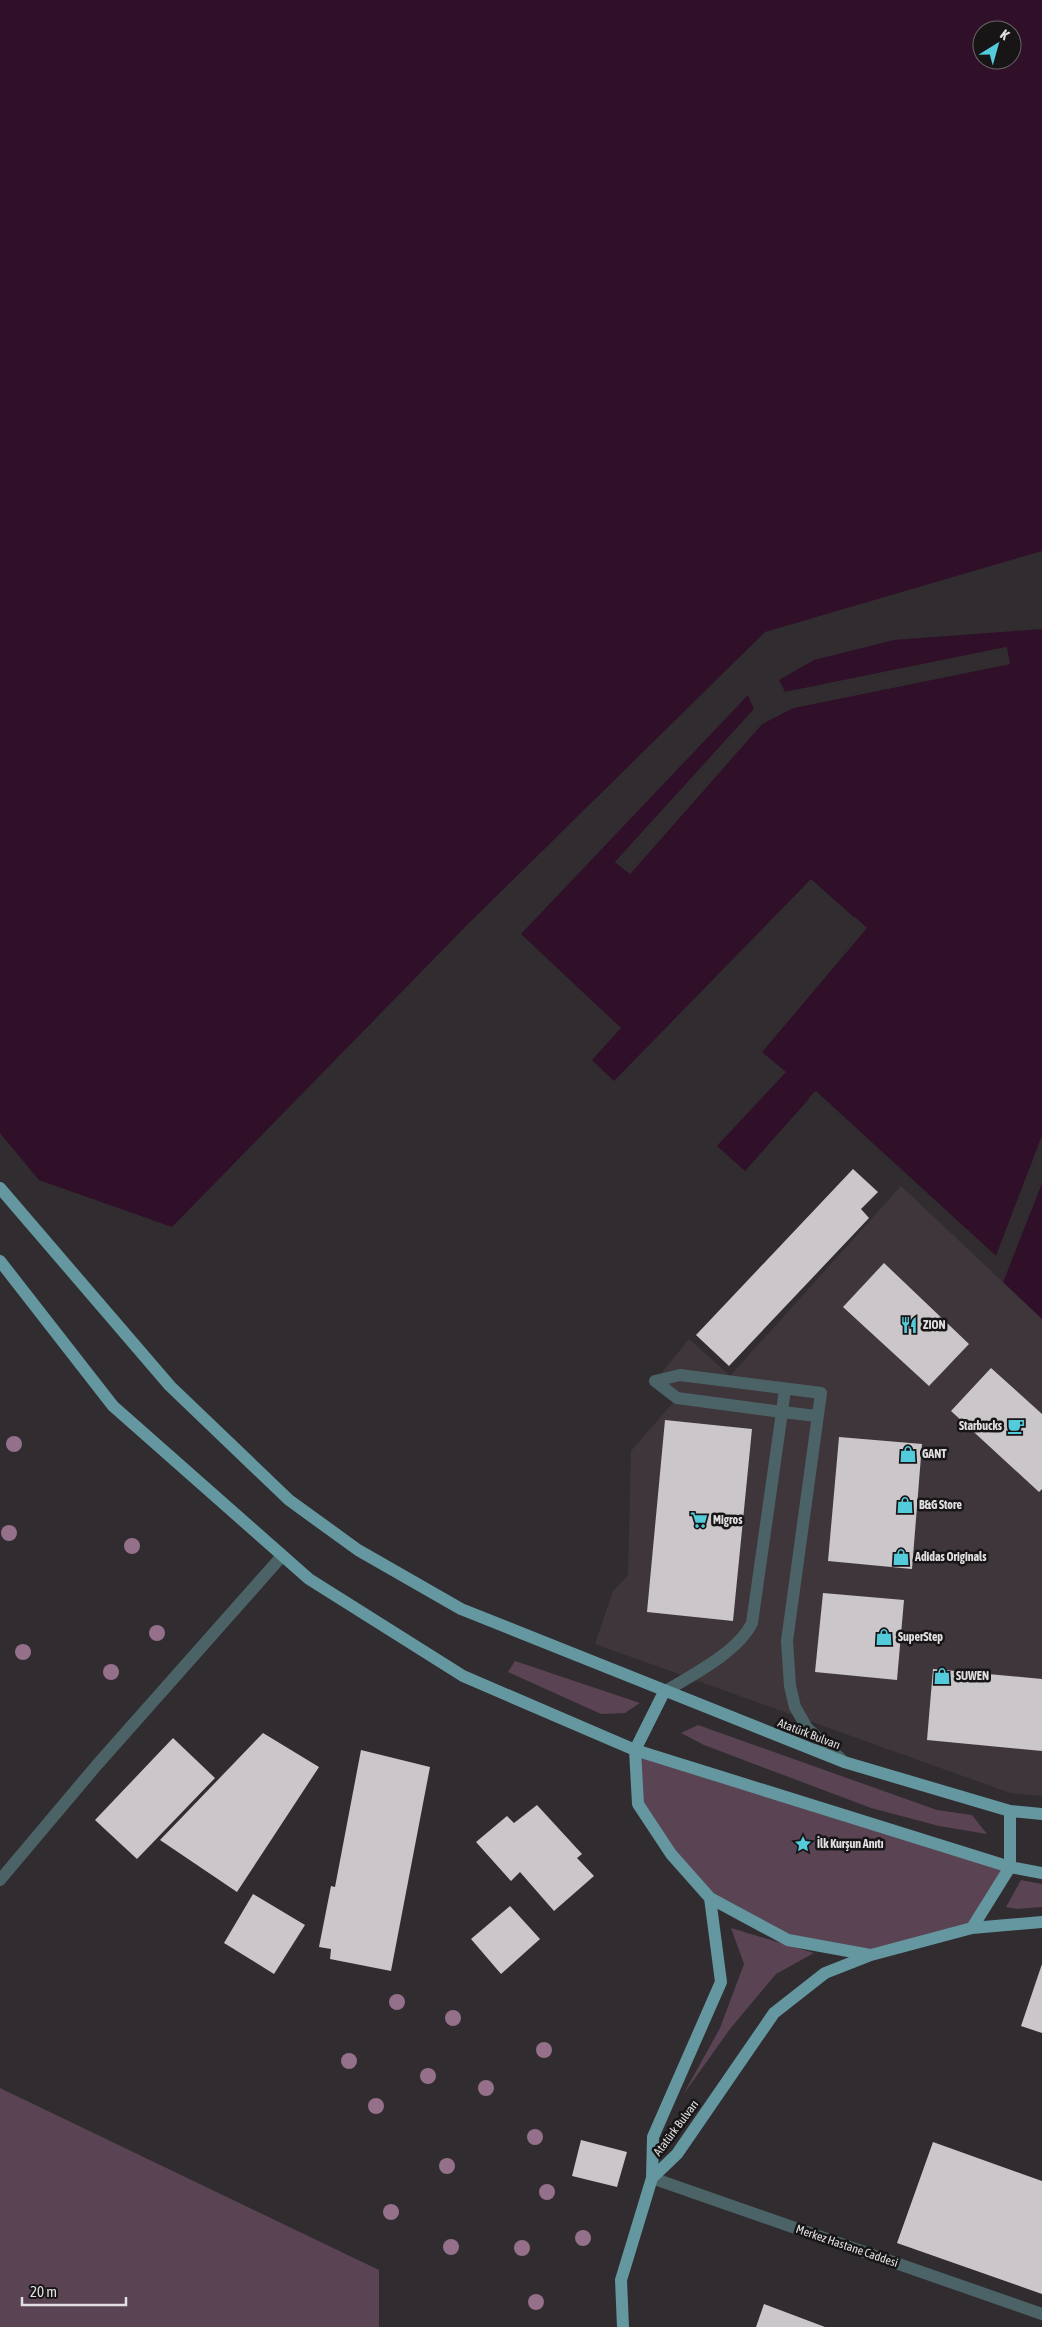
<svg xmlns="http://www.w3.org/2000/svg" width="1042" height="2327" font-family="'Asap Condensed',sans-serif">
<style>
.built{fill:#3f363c}
.green{fill:#5a4353}
.water{fill:#300f29;fill-rule:evenodd}
.pier{fill:#302c2f}
.building{fill:#cac6c9}
.lines{fill:none;stroke-linecap:round;stroke-linejoin:round}
.service{stroke:#4b6367;stroke-width:12}
.tertiary{stroke:#4b6367;stroke-width:12}
.primary{stroke:#64979f;stroke-width:12}
.tree{fill:#94708b}
.labels{text-anchor:middle;stroke-width:5;stroke-linejoin:round;paint-order:stroke}
.poi-label{font-size:12px;font-weight:bold;fill:#e1dfe1;stroke:#171516;text-anchor:start}
.street-label{font-size:12px;fill:#e1dfe1;stroke:#171516}
</style>
<rect width="100%" height="100%" fill="#302c2f"/>
<!-- built -->
<path class="built" d="M901 1186 1042 1319V1796L1010 1793 595 1644 613 1591 628 1575 631 1451 677 1398 655 1381 689 1339 730 1376Z"/>
<!-- green -->
<path class="green" d="M515 1661 640 1703 625 1713 601 1714 508 1672Z
M698 1725 937 1810 972 1815 987 1834 939 1826 871 1808 704 1745 681 1733Z
M635 1750 1010 1867 972 1928 871 1955 788 1940 710 1898 638 1804Z
M1021 1880 1042 1884V1907L1017 1909 1006 1907Z
M731 1928 814 1953 776 1974 730 2029 683 2095 720 2028 744 1964Z
M0 2088 379 2270V2327H0Z"/>
<!-- water -->
<path class="water" d="M0 0H1042V551L765 632 467 925 172 1227 39 1180 0 1133ZM982 30H1012V60H982Z
M1042 629V1136L996 1256 816 1091 745 1171 717 1146 786 1072 762 1052 866 928 811 879 614 1081 592 1060 621 1028 521 934 748 695 754 709 615 862 630 874 762 724 793 708 1010 664 1006 647 785 692 779 680 814 660 894 640Z
M1042 1183V1319L1003 1282Z"/>
<!-- pier -->
<path class="pier" d="M1007 647 1010 664 793 708 762 724 630 874 615 862 754 709 748 695 750 694 756 711 619 862 630 871 760 722 793 706 1007 662 1005 650 785 694 777 681 779 680 785 692Z
M855 917 867 928 762 1052 760 1050 863 928 853 919Z
M815 1091 996 1256 1042 1136V1143L998 1258H994L816 1094 810 1100 808 1099Z
M1042 1181V1183L1003 1282 1001 1280Z"/>
<!-- building -->
<path class="building" d="M853 1169 878 1192 861 1209 869 1218 729 1366 696 1335Z
M884 1263 969 1344 929 1386 843 1307Z
M991 1368 1042 1414V1489L1039 1492 951 1411Z
M665 1420 752 1429 733 1621 647 1612Z
M839 1437 922 1444 912 1569 828 1561Z
M823 1593 904 1600 897 1680 815 1672Z
M933 1669 1042 1679V1751L927 1740Z
M263 1733 319 1767 237 1892 160 1840Z
M173 1738 215 1778 137 1859 95 1820Z
M361 1750 430 1767 391 1971 330 1959 331 1949 319 1947 331 1886 335 1887Z
M537 1805 582 1854 577 1858 594 1876 554 1911 520 1872 511 1881 476 1842 507 1816 514 1823Z
M253 1894 305 1925 274 1974 224 1943Z
M510 1906 540 1939 501 1974 471 1939Z
M1042 1964V2033L1021 2026Z
M581 2140 627 2152 617 2187 572 2176Z
M933 2142 1042 2181V2294L897 2243Z
M764 2304 825 2327H756Z"/>
<g class="lines">
<!-- service -->
<path class="service" d="M655 1381 680 1375 821 1393 787 1641 790 1686 795 1707 807 1728 842 1760
M655 1381 677 1398 782 1412 752 1623C738 1652 692 1675 664 1692
M785 1389 782 1412 817 1416
M0 1880 96 1766 282 1556"/>
<!-- tertiary -->
<path class="tertiary" d="M652 2178 1042 2314"/>
<!-- primary -->
<path class="primary" d="M0 1188 170 1386 289 1500 358 1550 461 1609 844 1762 1010 1811 1042 1814
M0 1261 113 1406 309 1579 463 1676 635 1750 1010 1867 1042 1873
M710 1898 788 1940 870 1955
M972 1928 1010 1867V1811
M652 2178 677 2154 774 2013 825 1973 871 1955 972 1928 1042 1922
M623 2327 621 2280 652 2178 653 2137 721 1982 710 1898 671 1854 638 1804 635 1750 664 1692"/>
</g>
<!-- trees -->
<g class="tree">
<circle cx="14" cy="1444" r="8"/>
<circle cx="9" cy="1533" r="8"/>
<circle cx="132" cy="1546" r="8"/>
<circle cx="157" cy="1633" r="8"/>
<circle cx="23" cy="1652" r="8"/>
<circle cx="111" cy="1672" r="8"/>
<circle cx="397" cy="2002" r="8"/>
<circle cx="453" cy="2018" r="8"/>
<circle cx="544" cy="2050" r="8"/>
<circle cx="349" cy="2061" r="8"/>
<circle cx="428" cy="2076" r="8"/>
<circle cx="486" cy="2088" r="8"/>
<circle cx="376" cy="2106" r="8"/>
<circle cx="535" cy="2137" r="8"/>
<circle cx="447" cy="2166" r="8"/>
<circle cx="547" cy="2192" r="8"/>
<circle cx="391" cy="2212" r="8"/>
<circle cx="583" cy="2238" r="8"/>
<circle cx="451" cy="2247" r="8"/>
<circle cx="522" cy="2248" r="8"/>
<circle cx="536" cy="2302" r="8"/>
</g>
<!-- icons -->
<defs>
<g id="restaurant-bare" transform="scale(1.35)"><path d="M-5-6h1v4h1v-4h1v4h1v-4h1v5L-1.5 .5V6h-2V.5L-5-1ZM5-6V6H3V1.5H1.5Q1.5-4 5-6Z" fill="#53cbdb" stroke="#171516" stroke-width="2.5" paint-order="stroke"/></g>
<g id="cafe-bare" transform="scale(1.35)"><path d="M-5.5-4.5H6V0H3Q3 3.5 0 3.5H-2.5Q-5.5 3.5-5.5 0ZM3-3.2v2h1.7v-2ZM-6 4.5H4V6H-6Z" fill="#53cbdb" stroke="#171516" stroke-width="2.5" paint-order="stroke"/></g>
<g id="shop-bare" transform="scale(1.35)"><path d="M-5-2.5h2.3a2.7 3.5 0 0 1 5.4 0H5L5.5 6h-11ZM-1.5-2.5h3a1.5 2.3 0 0 0-3 0Z" fill="#53cbdb" stroke="#171516" stroke-width="2.5" paint-order="stroke"/></g>
<g id="supermarket-bare" transform="scale(1.35)"><path d="M-6-5.5h2.5l.6 2H6L4.5 2H-2.5L-4.4-4H-6ZM-1.5 3.2a1.3 1.3 0 1 0 .1 0ZM3 3.2a1.3 1.3 0 1 0 .1 0Z" fill="#53cbdb" stroke="#171516" stroke-width="2.5" paint-order="stroke"/></g>
<g id="sight-bare" transform="scale(1.35)"><path d="M0-6L1.8-2.2L6-1.7L2.9 1.2L3.7 5.4L0 3.3L-3.7 5.4L-2.9 1.2L-6-1.7L-1.8-2.2Z" fill="#53cbdb" stroke="#171516" stroke-width="2.5" paint-order="stroke"/></g>
</defs>
<g fill-rule="evenodd">
<use href="#restaurant-bare" x="909" y="1325"/>
<use href="#cafe-bare" x="1016" y="1426"/>
<use href="#shop-bare" x="908" y="1454"/>
<use href="#shop-bare" x="905" y="1505"/>
<use href="#supermarket-bare" x="699" y="1520"/>
<use href="#shop-bare" x="901" y="1557"/>
<use href="#shop-bare" x="884" y="1637"/>
<use href="#shop-bare" x="942" y="1676"/>
<use href="#sight-bare" x="803" y="1844"/>
</g>
<g class="labels">
<!-- poi labels -->
<g class="poi-label">
<text x="923" y="1329">ZION</text>
<text x="1002" y="1430" text-anchor="end">Starbucks</text>
<text x="922" y="1458">GANT</text>
<text x="919" y="1509">B&amp;G Store</text>
<text x="713" y="1524">Migros</text>
<text x="915" y="1561">Adidas Originals</text>
<text x="898" y="1641">SuperStep</text>
<text x="956" y="1680">SUWEN</text>
<text x="817" y="1848">İlk Kurşun Anıtı</text>
</g>
<!-- street labels -->
<g class="street-label">
<text transform="translate(809 1734) rotate(21)" y="4">Atatürk Bulvarı</text>
<text transform="translate(676 2128) rotate(-53)" y="4">Atatürk Bulvarı</text>
<text transform="translate(847 2246) rotate(19)" y="4">Merkez Hastane Caddesi</text>
</g>
</g>
<!-- north arrow -->
<g transform="translate(997 45) rotate(37)"><circle r="24" fill="#171516" stroke="#686667"/>
<path d="M0-4L9 19L0 12L-9 19Z" fill="#53cbdb"/>
<text y="-8" font-size="14" font-weight="bold" text-anchor="middle" fill="#e1dfe1">K</text>
</g>
<!-- scale -->
<path d="M22 2297v8h104v-8" fill="none" stroke="#e1dfe1" stroke-width="2.5"/>
<text x="30" y="2297" font-size="15" fill="#e1dfe1" stroke="#171516" stroke-width="4" paint-order="stroke">20 m</text>
</svg>
